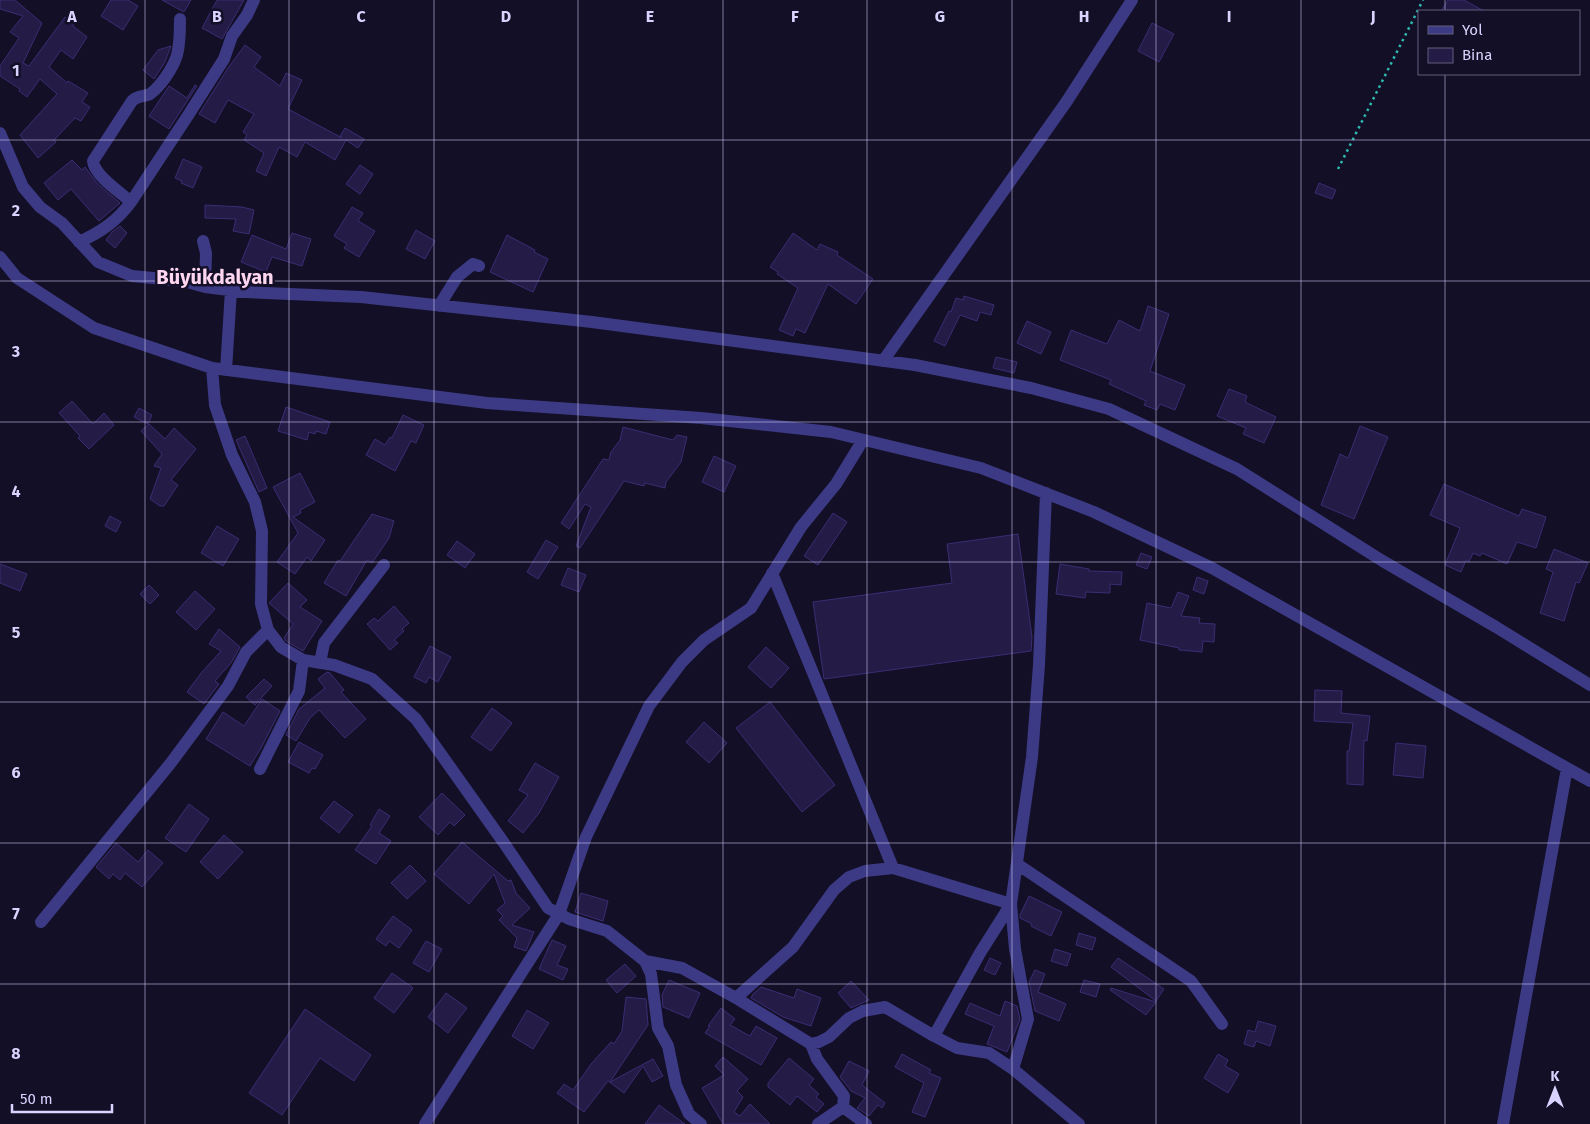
<svg xmlns="http://www.w3.org/2000/svg" width="1590" height="1124" font-family="'Fira Sans',sans-serif">
<style>
.building{fill:#241b47;stroke:#3b2d73}
.lines{fill:none;stroke-linecap:round;stroke-linejoin:round}
.path{stroke:#2fb8b0;stroke-width:2.5;stroke-dasharray:2.5 4;stroke-linecap:butt}
.minor{stroke:#3d3a85;stroke-width:12}
.grid{fill:none;stroke:#d9d4ff;stroke-width:1;stroke-opacity:0.55}
.labels{text-anchor:middle;stroke-width:5;stroke-linejoin:round;paint-order:stroke}
.district-label{font-size:20px;font-weight:bold;fill:#ffd6f0;stroke:#130f26}
.grid-label{font-size:16px;text-anchor:middle;font-weight:bold;fill:#d9d4ff;stroke:#130f26;stroke-width:5;stroke-linejoin:round;paint-order:stroke}
</style>
<rect width="100%" height="100%" fill="#130f26"/>
<!-- building -->
<path class="building" d="M0 0H15L42 23 23 63 29 66 65 17 74 24 73 26 87 37 73 59 61 50 49 67 67 83 68 81 88 93 82 102 90 107 81 121 75 118 54 140 56 142 38 158 20 135 57 94 40 79 27 97 19 91 20 89 0 76V66L19 38 10 32 23 16 0 9Z
M111 0H128L138 6 123 30 101 16Z
M162 0H191L184 12Z
M217 0H244L222 39 202 28Z
M1448 0H1464L1484 11H1441Z
M1152 23 1174 34 1159 62 1138 51Z
M245 45 261 57 254 67 280 86 286 73 302 80 288 109 342 138 340 136 345 128 364 139 358 148 346 140 335 160 305 142 297 157 279 147 266 176 256 171 264 153 244 140 247 135 243 132 254 114 228 100 215 123 199 114 228 68Z
M171 46 165 62 154 79 143 70 158 50Z
M195 85 197 86 169 129 149 116 169 86 187 98Z
M183 159 202 167 193 188 181 183 182 181 175 178Z
M72 160 82 170 85 167 97 183 120 203 99 221 71 189 58 200 44 183Z
M360 165 373 174 360 194 346 184Z
M1319 183 1336 190 1332 199 1315 193Z
M205 205 242 207 254 210 249 234 233 231 236 219 205 218Z
M352 207 363 213 358 221 375 231 359 257 344 248 347 244 334 236Z
M120 226 127 233 115 248 106 240 112 232Z
M416 230 435 241 425 259 406 249Z
M292 233 311 239 302 266 272 257 266 272 241 262 252 235 286 249Z
M793 233 817 250 820 244 838 252 837 255 873 279 856 304 828 284 805 333 796 329 793 336 779 330 798 288 777 274 778 272 770 267Z
M507 235 535 250 534 252 548 259 533 292 490 272Z
M964 296 994 305 991 315 980 312 977 321 960 315 945 346 934 341 949 311 951 312 956 298 963 300Z
M1148 306 1169 314 1150 371 1185 385 1175 410 1160 404 1157 410 1144 405 1146 401 1109 384 1111 380 1060 360 1071 330 1107 344 1119 320 1140 331Z
M1027 321 1051 332 1041 354 1017 343Z
M996 357 1017 362 1014 373 993 368Z
M1229 389 1247 396 1245 402 1276 417 1264 443 1243 434 1246 428 1217 416Z
M72 401 93 424 104 413 114 425 89 449 78 438 80 436 59 413Z
M286 407 330 422 326 434 316 431 315 434 309 432 307 440 278 431Z
M139 408 152 415 148 424 134 417Z
M403 415 424 425 416 443 411 441 395 471 366 455 375 439 385 445 390 437 392 438Z
M149 424 165 439 174 428 196 449 171 480 178 485 164 506H160L150 499 161 468 154 466 162 454 141 431Z
M1360 426 1388 437 1354 519 1321 505 1340 454 1348 458Z
M623 427 673 440 677 435 687 437 681 462 666 482 665 488 645 483 644 486 624 481 580 548 576 546 591 507 585 504 569 529 561 523 603 459 609 460 611 452 620 440Z
M245 436 267 488 259 492 236 440Z
M714 456 736 466 724 492 702 482Z
M300 473 315 502 300 510 301 513 293 517 325 540 311 561 307 557 295 574 277 562 298 533 273 487Z
M1444 484 1519 516 1522 509 1546 517 1536 548 1517 542 1507 564 1482 553 1480 556 1473 553 1469 562 1466 560 1461 572 1445 565 1460 528 1430 515Z
M833 513 847 522 818 565 804 556Z
M372 514 394 521 389 538 372 563 367 560 346 596 324 583 338 560 340 561Z
M110 516 121 522 116 532 105 526Z
M217 526 239 539 223 566 201 553Z
M1018 534 1032 637 1031 651 824 679 813 602 952 583 947 544Z
M546 540 558 547 538 579 527 572Z
M457 541 475 554 465 568 447 555Z
M1554 549 1588 563 1579 583 1576 582 1564 621 1540 613 1553 572 1546 569Z
M1141 553 1152 557 1147 569 1136 565Z
M0 564 27 574 20 591 0 583Z
M1060 564 1089 569V571L1122 572 1121 585 1110 584V593L1086 592 1085 598 1056 594Z
M568 568 586 575 579 592 561 585Z
M1197 577 1208 581 1204 594 1193 590Z
M288 583 307 600 300 607 322 621 303 651 286 641 284 638 293 624 269 603Z
M149 585 159 595 150 604 140 594Z
M195 591 215 609 196 630 176 612Z
M1178 592 1189 596 1181 616 1200 618 1199 623 1215 624 1214 642 1203 641 1202 652 1179 650V648L1140 640 1147 603 1171 608Z
M394 606 409 623 402 629 404 631 394 640 398 643 390 650 367 624 374 618 378 621Z
M219 629 240 647 231 663 215 681 219 684 204 704 187 692 202 672 221 651 209 644Z
M430 646 451 657 438 682 429 677 426 683 414 677Z
M766 647 789 668 771 688 748 667Z
M327 672 330 673 344 690 341 692 366 719 345 738 319 710 310 718 296 741 286 735 299 709 325 688 318 679Z
M264 679 272 686 255 705 246 697Z
M1315 690 1342 691 1341 713 1370 716 1367 741 1364 740 1363 785 1347 784V751H1349L1353 723 1314 721Z
M262 699 280 711 261 748 250 766 206 739 223 712 244 726Z
M770 702 835 785 802 812 736 728Z
M492 708 512 723 491 751 471 737Z
M704 722 727 743 709 763 686 742Z
M299 742 323 755 315 769 312 768 309 773 288 762Z
M1396 743 1426 746 1423 778 1393 775Z
M535 763 559 777 539 813 523 833 508 821 528 795 519 790Z
M442 793 465 815 454 826 450 822 438 835 419 817Z
M334 801 353 815 339 833 320 818Z
M189 804 209 819 186 852 165 838Z
M379 809 390 816 379 833 391 841 376 864 355 850 372 826 370 825Z
M224 835 243 852 218 879 200 862Z
M462 842 508 881 511 880 516 893 530 908 512 925 534 932 526 951 514 947 517 938 499 920 503 916 497 910 505 903 494 874 469 904 434 874Z
M116 843 138 862 148 850 163 863 142 887 125 873 120 880 113 874 109 879 96 867Z
M410 865 426 881 407 899 391 883Z
M581 893 608 901 603 921 575 912Z
M1029 896 1062 912 1051 936 1031 926 1032 924 1020 918V915Z
M393 916 412 930 399 948 389 941 386 946 376 939Z
M1079 933 1096 938 1092 950 1076 945Z
M552 940 566 946 557 965 568 969 563 980 539 969Z
M426 941 442 949 429 972 413 963Z
M1055 949 1071 954 1067 966 1051 961Z
M990 958 1001 963 995 975 984 970Z
M1118 958 1164 989 1156 1001 1111 967Z
M625 964 636 976 617 993 606 980Z
M1035 970 1045 974 1038 992 1066 1004 1059 1021 1035 1011 1029 982Z
M392 973 413 988 394 1013 374 998Z
M669 980 700 993 689 1018 663 1007 662 995Z
M1084 980 1100 984 1096 997 1080 992Z
M851 981 869 1000 851 1008 838 993Z
M761 987 794 998 797 989 821 998 811 1026 783 1017 751 998 753 994Z
M1111 988 1156 1002 1146 1015 1110 990Z
M446 993 467 1008 448 1033 428 1017Z
M626 997 646 999 648 1025 610 1082 653 1059 663 1076 652 1082 643 1066 624 1093 608 1081 584 1112 557 1093 564 1084 573 1090 591 1064 611 1042 614 1044 622 1031Z
M1005 1001 1017 1006 1020 1019 1007 1052 987 1044 994 1026 965 1014 970 1003 1000 1016Z
M721 1008 735 1019 730 1025 750 1036 756 1026 777 1038 761 1065 705 1033 710 1026H708Z
M305 1009 371 1055 354 1081 320 1058 282 1115 249 1093Z
M527 1010 549 1023 533 1049 512 1036Z
M1258 1021 1276 1026 1270 1046 1256 1041 1254 1047 1244 1044 1248 1030 1255 1032Z
M902 1054 931 1070 929 1073 941 1078 925 1117 912 1112 924 1083 895 1067Z
M1218 1054 1228 1060 1225 1066 1239 1074 1228 1093 1204 1078Z
M723 1057 748 1079 737 1091 743 1097 734 1112 740 1116 750 1104 770 1124H723L702 1088 724 1075 715 1066Z
M789 1058 814 1079 809 1085 819 1094 816 1097 824 1104 817 1112 797 1096 790 1105 768 1087V1083Z
M849 1061 869 1071 862 1085 885 1103 882 1108 878 1105 869 1116 857 1108 865 1098 851 1091 840 1077Z
M659 1105 685 1124H645Z"/>
<g class="lines">
<!-- path -->
<path class="path" d="M1338 169 1423 0"/>
<!-- minor -->
<path class="minor" d="M0 133 23 187 40 207 62 223 98 262 132 276 184 281 205 287 245 292 361 297 592 322 915 365 1031 388 1109 409 1237 469 1381 560 1496 627 1590 685
M131 202C120 192 94 175 93 161L132 101C138 95 145 97 150 94 161 86 173 68 177 55 180 44 180 31 180 19
M203 241 206 253 205 287
M79 242C101 232 117 221 131 202L187 117 224 59 232 36 247 15 254 0
M0 257 17 278 94 328 212 368 487 403 701 418 831 432 981 468 1094 512 1212 568 1590 781
M439 306 457 277 473 264 479 266
M883 361 1067 101 1132 0
M212 368 215 405 232 455 255 502 262 531 261 604 268 630 281 647 303 660 334 665 372 679 416 719 504 843 548 908 569 919 607 931 645 961 651 974 658 1028 668 1046 676 1085 689 1114 701 1124
M226 370 231 290
M772 573 893 868
M320 663 324 643 384 565
M260 769 299 691 303 660
M1017 864 1191 981 1222 1024
M41 922 170 764 228 686 246 652 268 630
M645 961 682 968 736 998 811 1044 819 1042 829 1037 849 1018 863 1011 885 1007 934 1036 957 1048 989 1053 1013 1069 1079 1124
M736 998 793 947 834 890 849 877 865 871 893 868 1011 904
M934 1036 980 953 1011 904
M811 1044 817 1059 844 1096 843 1107 818 1124
M1013 1069 1028 1019 1015 949 1011 904 1032 757 1039 665 1046 493
M843 1107 866 1124
M425 1124 559 914 586 837 649 706 682 662 704 640 751 608 801 527 836 484 863 440
M1503 1124 1567 768"/>
</g>
<!-- grid -->
<path class="grid" d="M145 0V1124M289 0V1124M434 0V1124M578 0V1124M723 0V1124M867 0V1124M1012 0V1124M1156 0V1124M1301 0V1124M1445 0V11M1445 74V1124M0 140H1590M0 281H1590M0 422H1590M0 562H1590M0 702H1590M0 843H1590M0 984H1590"/>
<g class="labels">
<!-- district labels -->
<g class="district-label">
<text x="215" y="284">Büyükdalyan</text>
</g>
</g>
<g class="grid-label">
<text x="72" y="22">A</text>
<text x="217" y="22">B</text>
<text x="361" y="22">C</text>
<text x="506" y="22">D</text>
<text x="650" y="22">E</text>
<text x="795" y="22">F</text>
<text x="940" y="22">G</text>
<text x="1084" y="22">H</text>
<text x="1229" y="22">I</text>
<text x="1373" y="22">J</text>
<text x="16" y="76">1</text>
<text x="16" y="216">2</text>
<text x="16" y="357">3</text>
<text x="16" y="497">4</text>
<text x="16" y="638">5</text>
<text x="16" y="778">6</text>
<text x="16" y="919">7</text>
<text x="16" y="1059">8</text>
</g>
<!-- legend -->
<rect x="1418" y="10" width="162" height="65" fill="#130f26" stroke="#625e7d"/>
<rect x="1428" y="26" width="25" height="8" fill="#3d3a85" stroke="#625e7d"/>
<text x="1462" y="35" font-size="15" fill="#d9d4ff">Yol</text>
<rect x="1428" y="48" width="25" height="15" fill="#241b47" stroke="#625e7d"/>
<text x="1462" y="60" font-size="15" fill="#d9d4ff">Bina</text>
<!-- north arrow -->
<g transform="translate(1555 1089)" stroke="#130f26" stroke-width="4" paint-order="stroke">
<path d="M0-4L9 19L0 12L-9 19Z" fill="#d9d4ff"/>
<text y="-8" font-size="14" font-weight="bold" text-anchor="middle" fill="#d9d4ff">K</text>
</g>
<!-- scale -->
<path d="M12 1104v8h100v-8" fill="none" stroke="#d9d4ff" stroke-width="2.5"/>
<text x="20" y="1104" font-size="15" fill="#d9d4ff" stroke="#130f26" stroke-width="4" paint-order="stroke">50 m</text>
</svg>
